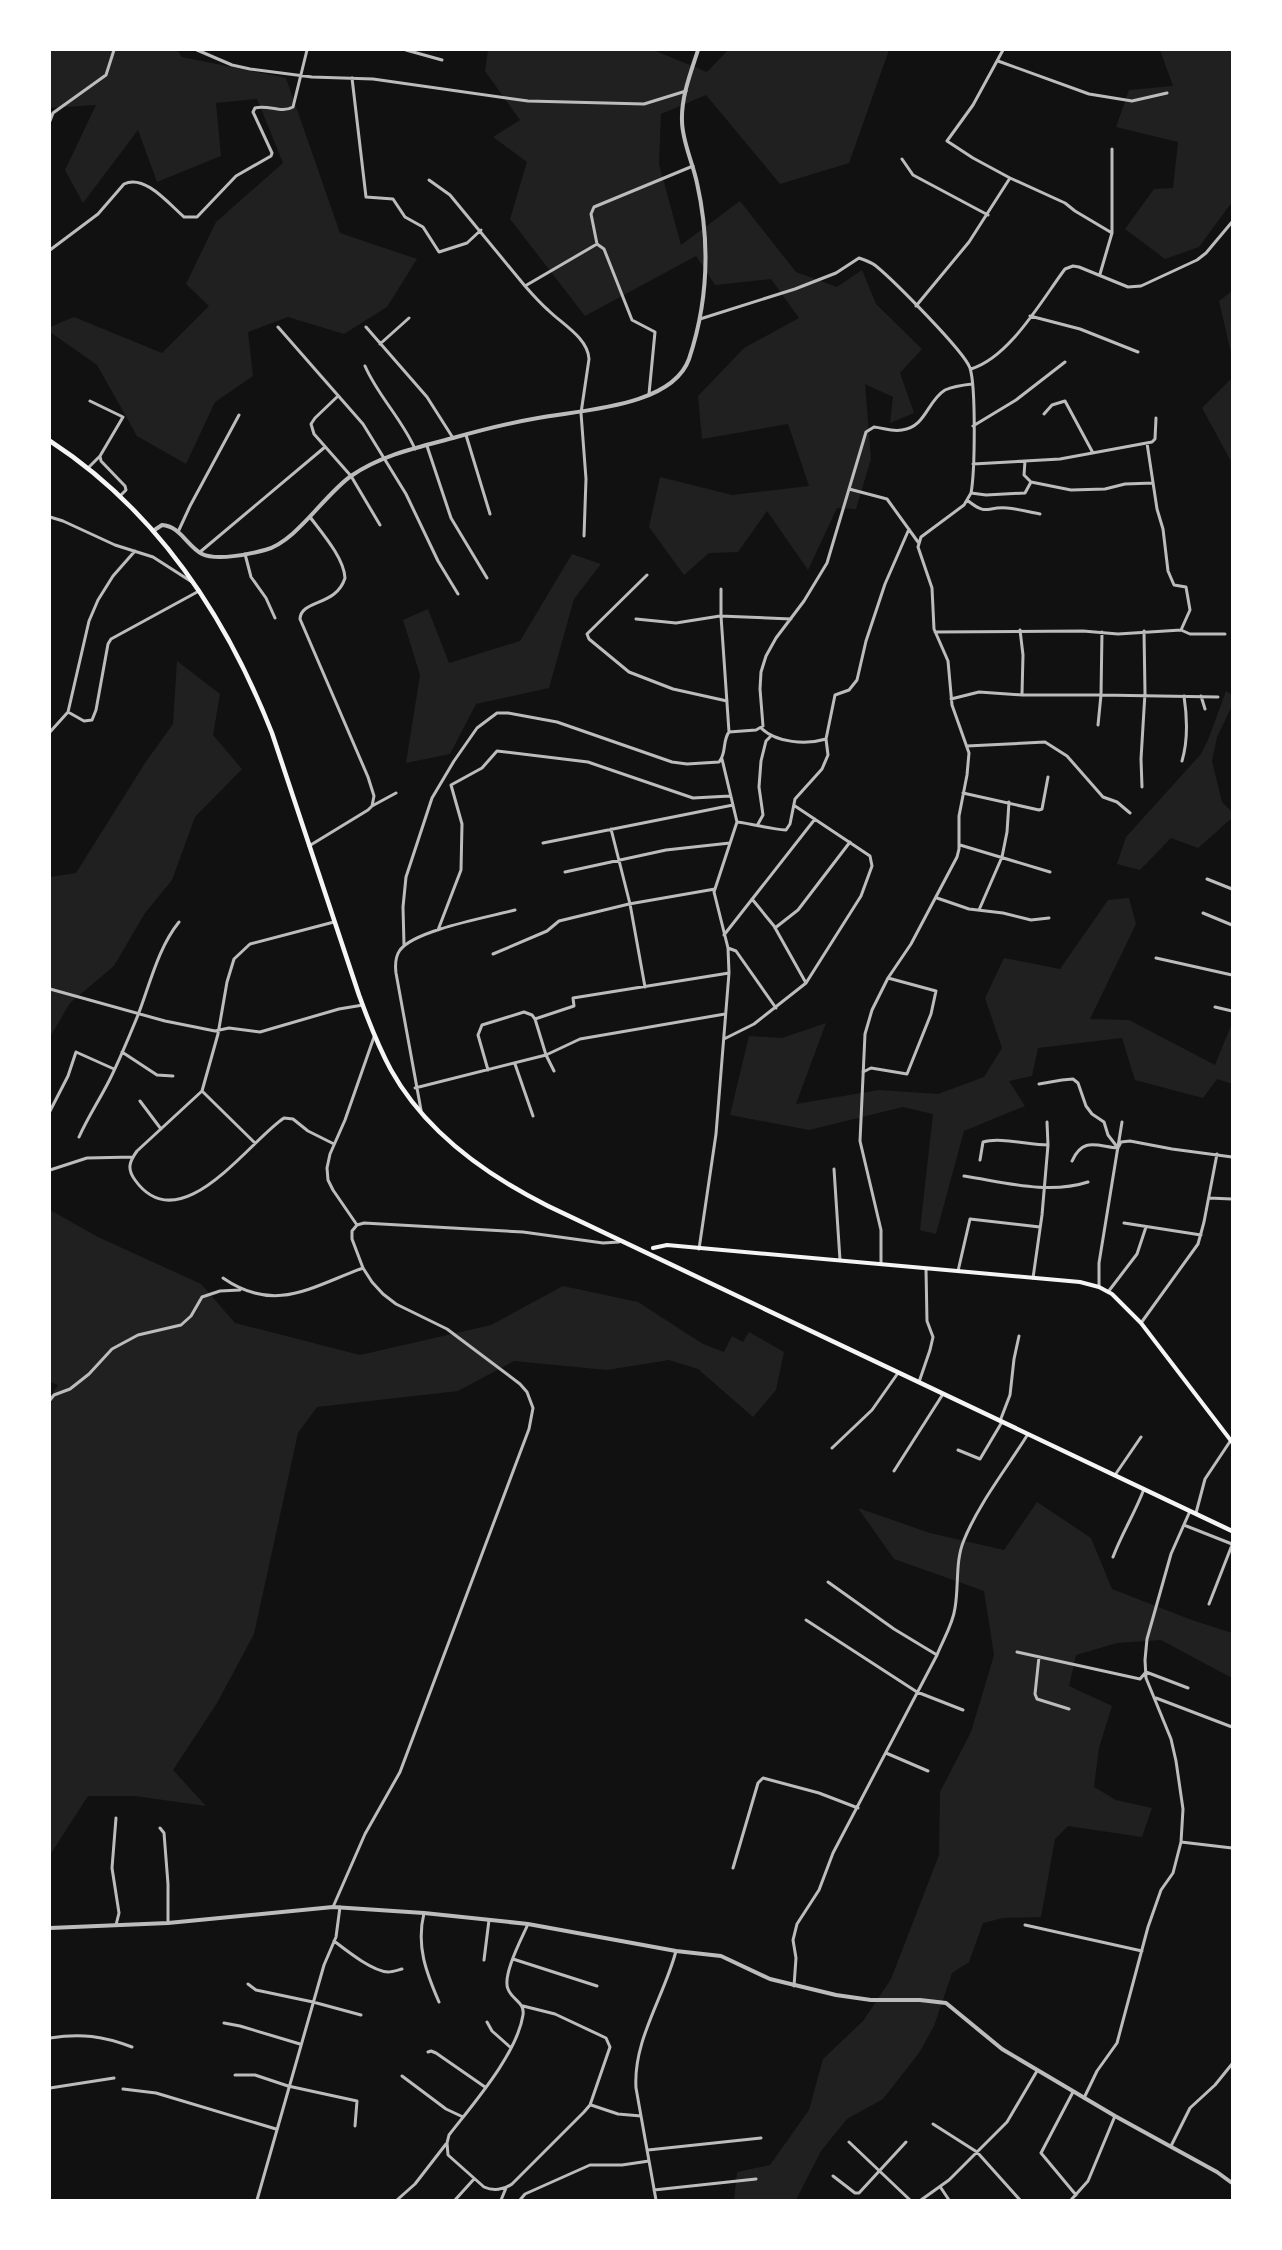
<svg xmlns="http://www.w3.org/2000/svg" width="1282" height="2250" font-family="'Roboto Condensed',sans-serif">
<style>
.green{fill:#202020}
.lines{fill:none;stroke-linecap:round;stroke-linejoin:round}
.minor{stroke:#bcbcbc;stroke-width:3}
.tertiary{stroke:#bcbcbc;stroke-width:4}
.secondary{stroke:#f5f5f5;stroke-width:4}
.trunk{stroke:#f5f5f5;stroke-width:4.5}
</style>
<rect width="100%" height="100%" fill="#111"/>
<!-- green -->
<path class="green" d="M50 50H177L182 57 286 78 340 233 417 259 387 307 344 334 288 317 248 332 253 376 215 402 186 464 137 436 97 365 50 332V327L74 317 162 353 209 306 186 284 216 222 283 163 257 99 216 103 221 156 157 182 138 130 83 203 65 170 96 105 50 108Z
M488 50H653L707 72 728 50H889L849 163 780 184 706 95 661 114 659 164 681 245 740 201 796 272 837 287 862 270 876 304 922 349 900 373 914 413 890 423 893 397 865 384 871 459 856 509 837 508 808 570 767 511 738 552 709 553 684 575 649 527 660 477 732 495 809 486 788 424 702 439 698 396 744 348 799 318 771 279 715 285 696 256 585 316 510 219 527 162 493 137 520 120 485 71Z
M1160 50H1232V202L1199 247 1165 259 1125 229 1154 189 1173 188 1178 142 1116 127 1129 90 1173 86Z
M1232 291V357L1219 301Z
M1232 378V463L1202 408Z
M572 554 601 564 574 599 549 688 476 704 450 754 406 763 420 675 403 620 428 609 449 663 520 641Z
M177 661 220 694 213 735 242 769 195 817 172 880 145 913 114 966 70 1003 50 1037V877L76 873 145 763 173 724Z
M1226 691 1232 695V706L1217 737 1212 761 1222 802 1232 812V818L1198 848 1171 838 1140 870 1117 864 1126 837 1201 754 1208 740Z
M1129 898 1136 924 1090 1019 1129 1020 1215 1065 1232 1023V1084L1217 1079 1203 1098 1135 1080 1122 1038 1038 1048 1032 1076 1009 1081 1025 1106 964 1131 936 1234 920 1230 933 1114 903 1107 809 1130 730 1115 749 1036 782 1038 826 1023 796 1104 879 1090 938 1094 984 1077 1002 1048 985 998 1004 958 1060 969 1108 900Z
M50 1210 98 1237 201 1284 235 1323 360 1355 491 1325 563 1286 638 1302 703 1344 724 1352 732 1336 743 1342 749 1332 784 1352 776 1390 753 1417 698 1369 669 1360 607 1370 514 1361 458 1391 317 1407 298 1433 254 1634 217 1703 173 1770 206 1806 135 1796H88L50 1855V1397L58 1385 50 1382Z
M1037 1502 1091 1538 1112 1589 1189 1619 1232 1633V1678L1161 1640 1117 1643 1076 1655 1069 1686 1112 1706 1099 1748 1094 1787 1116 1800 1152 1808 1142 1837 1068 1826 1055 1839 1041 1917 1003 1918 983 1923 969 1962 952 1973 934 2026 919 2053 883 2099 847 2119 821 2151 796 2200H734L737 2172 770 2165 809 2110 823 2059 863 2021 891 1979 939 1855 940 1792 971 1732 994 1655 984 1591 894 1559 858 1508 930 1533 1004 1550Z"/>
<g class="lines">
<!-- minor -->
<path class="minor" d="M197 50 232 65 250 69 312 77 373 79 528 101 644 104 686 91
M406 50 442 60
M1003 50 973 105 947 141 973 158 1010 178 1065 203 1075 211 1112 233
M998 61 1089 94 1132 101 1167 93
M352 78 366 197 393 199 405 217 423 227 439 252 467 243 481 230
M50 121 53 113 106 75 114 50
M902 159 913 175 988 215
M429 180 450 195 525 286 597 244 591 214 594 207 693 166
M597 244 604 249 632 320 655 332 649 394
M50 250 98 214 124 184C145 174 169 204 184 217H197L236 176 271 156 272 153 253 112 255 108C268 104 281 114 293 107L307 50
M1100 274 1112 233V149
M525 286C532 294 540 303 548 310 562 324 588 338 589 359L581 413 586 479 584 536
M916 306 969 242 1010 178
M1030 316 1080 329 1138 352
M700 319 795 289 836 273 859 258C865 260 871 262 876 266 893 280 964 351 970 368 976 387 975 472 971 493L964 505 921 537 918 547 932 588 934 629 948 661 952 705 969 753 967 775 959 816V849L957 857 911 944 888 978 872 1010 865 1034 860 1141 881 1230V1264
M278 327 363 424 406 494 438 561 458 594
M366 327 427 397 453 438
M380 344 409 318
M365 366C378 396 402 419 415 449
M971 369C1010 357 1041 301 1065 269L1073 266 1079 267 1128 287 1141 286 1197 260 1206 253 1232 222
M338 396 315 418 311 424 314 434 351 476 380 525
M90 401 123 417 100 456 101 461 125 486 126 490 120 496
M1044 414 1052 405 1065 401 1093 453
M973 426 1016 400 1065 362
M466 435 490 514
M1147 443 1157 509 1163 529 1168 571 1174 585 1186 587 1190 610 1181 630
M427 446 451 518 487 578
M1025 461 1024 475 1031 482 1071 490 1105 489 1125 484 1153 483
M973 464 1060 459 1152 442 1155 439 1156 418
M89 467 100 456
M849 489 887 499 918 542
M971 493 986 495 1025 493 1031 482
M967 500C988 517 986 506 1007 508 1018 509 1029 512 1040 514
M50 517 63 521 115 545 153 557 192 582
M178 532 190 506 239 415
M200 552 325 447
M245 554 251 577 266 598 275 618
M647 575 587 634 589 639 629 672 673 689 727 701
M721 589V616L729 732
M636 619 676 623 720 616 791 619
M1020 630 1023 655 1022 694
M935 632 1083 631 1118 634 1181 630 1190 634H1225
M1102 632 1101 695 1218 697
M1201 696 1205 709
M951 699 979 692 1022 695H1101L1098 725
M68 712 84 721 92 720 96 710 108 644 111 639 199 591
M761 728C777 743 806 745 826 739L835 695 849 690 857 680 866 641 885 584 909 529
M50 732 68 712 89 621 98 600 113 576 135 551
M967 746 1045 742 1067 756 1103 797 1117 802 1130 813
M1182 761C1188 741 1187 716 1184 696
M1142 787 1141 759 1145 693 1144 631
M963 793 1039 810 1042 809 1048 777
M372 806 396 793
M737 822C754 824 769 829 786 830L790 824 795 799 822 769 828 755 826 739
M758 824 763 815 759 787 761 761 766 741 770 737
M611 829 630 904 645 987
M543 843 733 805
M960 845 1050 872
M309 846 368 810 372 806 374 796 368 777 300 619C301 599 336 607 345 578 344 558 322 533 310 517
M565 872 666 850 730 843
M1207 879 1232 889
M937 898 969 909 1003 913 1031 920 1049 918
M752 899 774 926 806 983
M979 910 1002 857 1007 832 1009 802
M1203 913 1232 925
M775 928 798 910 850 842
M438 930 461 870 462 824 451 785 482 768 497 751 588 762 693 798 730 796
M724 935 815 819
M404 945 403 907 406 877 432 798 454 761 477 728 497 713H508L557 722 672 762 687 764 719 762C727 753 722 741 729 732L756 730 763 726 760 689 761 672 766 656 776 638 804 601 827 563 866 432 874 427C884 428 892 432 902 430 926 427 927 401 945 390 954 386 963 385 972 384
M728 948 736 951 776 1008
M493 954 547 931 559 921 629 904 715 889
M1156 958 1232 975
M50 989 165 1021 215 1031 229 1028 260 1032 339 1009 363 1005
M1215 1007 1232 1011
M535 1019 574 1006 573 998 729 973
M724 1039 754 1024 806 983 861 896 872 866 870 856 795 806
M122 1052 157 1075 173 1076
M515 1064 533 1116
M488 1070 478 1035 482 1025 524 1012 532 1015 535 1019 546 1055 554 1071
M863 1072 871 1068 907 1074 931 1014 936 991 888 978
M1039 1084 1062 1080 1073 1079 1078 1083 1086 1106 1092 1114 1104 1122 1108 1135 1118 1148
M415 1088 546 1055 580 1039 725 1014
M202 1091 255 1143
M140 1101 161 1129
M421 1110 396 973C395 965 395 957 400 950 415 930 489 917 515 910
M50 1111 68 1076 76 1052 114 1069
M79 1137C88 1117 100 1099 110 1079 120 1059 129 1037 138 1015 150 984 158 948 179 922
M334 1144 308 1131 293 1119 284 1118C249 1141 180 1243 135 1180 127 1169 129 1162 137 1151L202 1091 218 1034 227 982 234 959 250 944 334 922
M1119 1146 1121 1142 1130 1141 1172 1149 1232 1157
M980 1160 983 1142C1000 1137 1029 1145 1048 1145
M1072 1161C1083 1137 1096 1146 1118 1148
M834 1169 840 1260
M50 1170 87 1158 133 1157
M964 1176C1004 1182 1048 1195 1088 1182
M1209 1198 1232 1199
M1124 1223 1201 1235
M357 1225 333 1190 328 1180 327 1168 330 1154 345 1120 374 1037
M699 1249 716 1134 729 973 728 948 714 892 737 822 722 759
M958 1271 970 1219 1040 1227
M223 1278C275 1314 311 1287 363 1268
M1033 1278 1042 1215 1048 1145 1047 1122
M1099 1287V1263L1122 1122
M1108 1292 1137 1254 1146 1227
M1141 1323 1198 1244 1204 1222 1217 1154
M919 1382 930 1350 933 1337 927 1321 926 1269
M50 1400 54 1395 70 1389 89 1374 112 1349 138 1335 181 1325 191 1316 202 1297 220 1291 240 1290
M1000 1421 1010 1395 1014 1359 1019 1336
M832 1448 872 1410 898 1373
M958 1450 980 1459 1002 1422
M894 1471 943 1394
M1115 1475 1141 1437
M1196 1513 1205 1479 1231 1440
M1184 1525 1232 1544
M1113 1557C1122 1533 1135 1513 1144 1489
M828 1582 894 1629 937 1655
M1209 1604 1232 1545
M806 1620 917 1692 963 1710
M1017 1652 1140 1679 1146 1672 1188 1688
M1039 1657 1035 1694 1037 1699 1069 1709
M1156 1698 1232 1727
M886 1753 928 1771
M160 1828 164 1833 168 1884V1923
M1181 1842 1232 1848
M733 1868 758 1783 763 1778 819 1793 858 1808
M333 1907 365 1834 400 1772 529 1429 533 1408 527 1392 520 1384 447 1329 396 1304 383 1294 372 1282 363 1268 352 1239V1231L357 1225 364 1223 523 1232 603 1243 619 1242
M424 1913C416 1946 426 1972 439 2002
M116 1925 119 1913 112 1868 116 1818
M1025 1925 1142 1951
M334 1941C347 1951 372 1971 388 1972 392 1972 398 1970 402 1969
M513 1959 597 1986
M484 1960 489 1920
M248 1984 256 1990 313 2002 361 2015
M794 1986 796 1958 793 1940 797 1924 819 1890 833 1853 937 1655C943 1640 953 1624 955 1608 959 1586 955 1561 964 1540 979 1503 1007 1468 1028 1434
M523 2006 555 2014 606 2038 610 2047 590 2105 584 2112 512 2184C504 2190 493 2191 484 2187L448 2155 447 2143 449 2135C473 2104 517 2054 523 2015 525 2002 512 2000 508 1989 502 1975 522 1938 528 1924
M487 2022 492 2031 510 2047
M224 2023 240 2026 300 2044
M50 2038C81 2033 103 2036 132 2047
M428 2052 431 2051 436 2053 485 2087
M235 2075H255L288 2086 357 2101 355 2126
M402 2076 446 2109 463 2117
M50 2088 114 2078
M123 2089 156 2093 276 2129
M1073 2092 1041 2153 1076 2195
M1084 2098 1097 2071 1117 2043 1148 1927 1161 1890 1173 1873 1181 1842 1183 1809 1176 1761 1171 1739 1146 1678 1145 1660 1147 1639 1171 1554 1190 1511
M591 2105 618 2114 641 2116
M933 2124 977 2152 1020 2200
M849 2142 910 2200
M1171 2146 1190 2108 1215 2085 1232 2064
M648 2150 761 2138
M833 2176 855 2193H859L906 2142
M941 2188 949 2200
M654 2190 756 2179
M257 2200 324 1965 336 1937 340 1907
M397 2200 415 2184 446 2144
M455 2200 474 2179
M501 2200 506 2188
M520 2200 525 2194 590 2165H622L649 2161
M656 2200 636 2088C633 2040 664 1997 676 1951
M921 2200 949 2180 1007 2122 1037 2071
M1071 2200 1088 2181 1115 2116"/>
<!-- tertiary -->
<path class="tertiary" d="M153 531 162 525C180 526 187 546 202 554 217 561 250 554 265 550 296 542 324 495 351 476 381 455 419 447 453 438 481 430 509 423 538 418 581 410 672 407 689 359 708 302 710 241 697 183 693 163 682 141 682 121 681 97 691 72 698 50
M50 1928 168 1923 333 1907 424 1913 528 1924 676 1951 721 1956 770 1979 836 1995 871 2000H920L946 2003 1002 2049 1115 2116 1217 2172 1232 2183"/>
<!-- secondary -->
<path class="secondary" d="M653 1248 667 1245 1080 1282 1099 1287 1112 1294 1141 1323 1232 1442"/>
<!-- trunk -->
<path class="trunk" d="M50 441C156 510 226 616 272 733L359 995C368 1020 378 1046 391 1070 426 1133 486 1175 548 1206L1232 1531"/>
</g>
<!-- border -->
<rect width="1282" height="2250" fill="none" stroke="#ffffff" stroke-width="102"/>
</svg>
